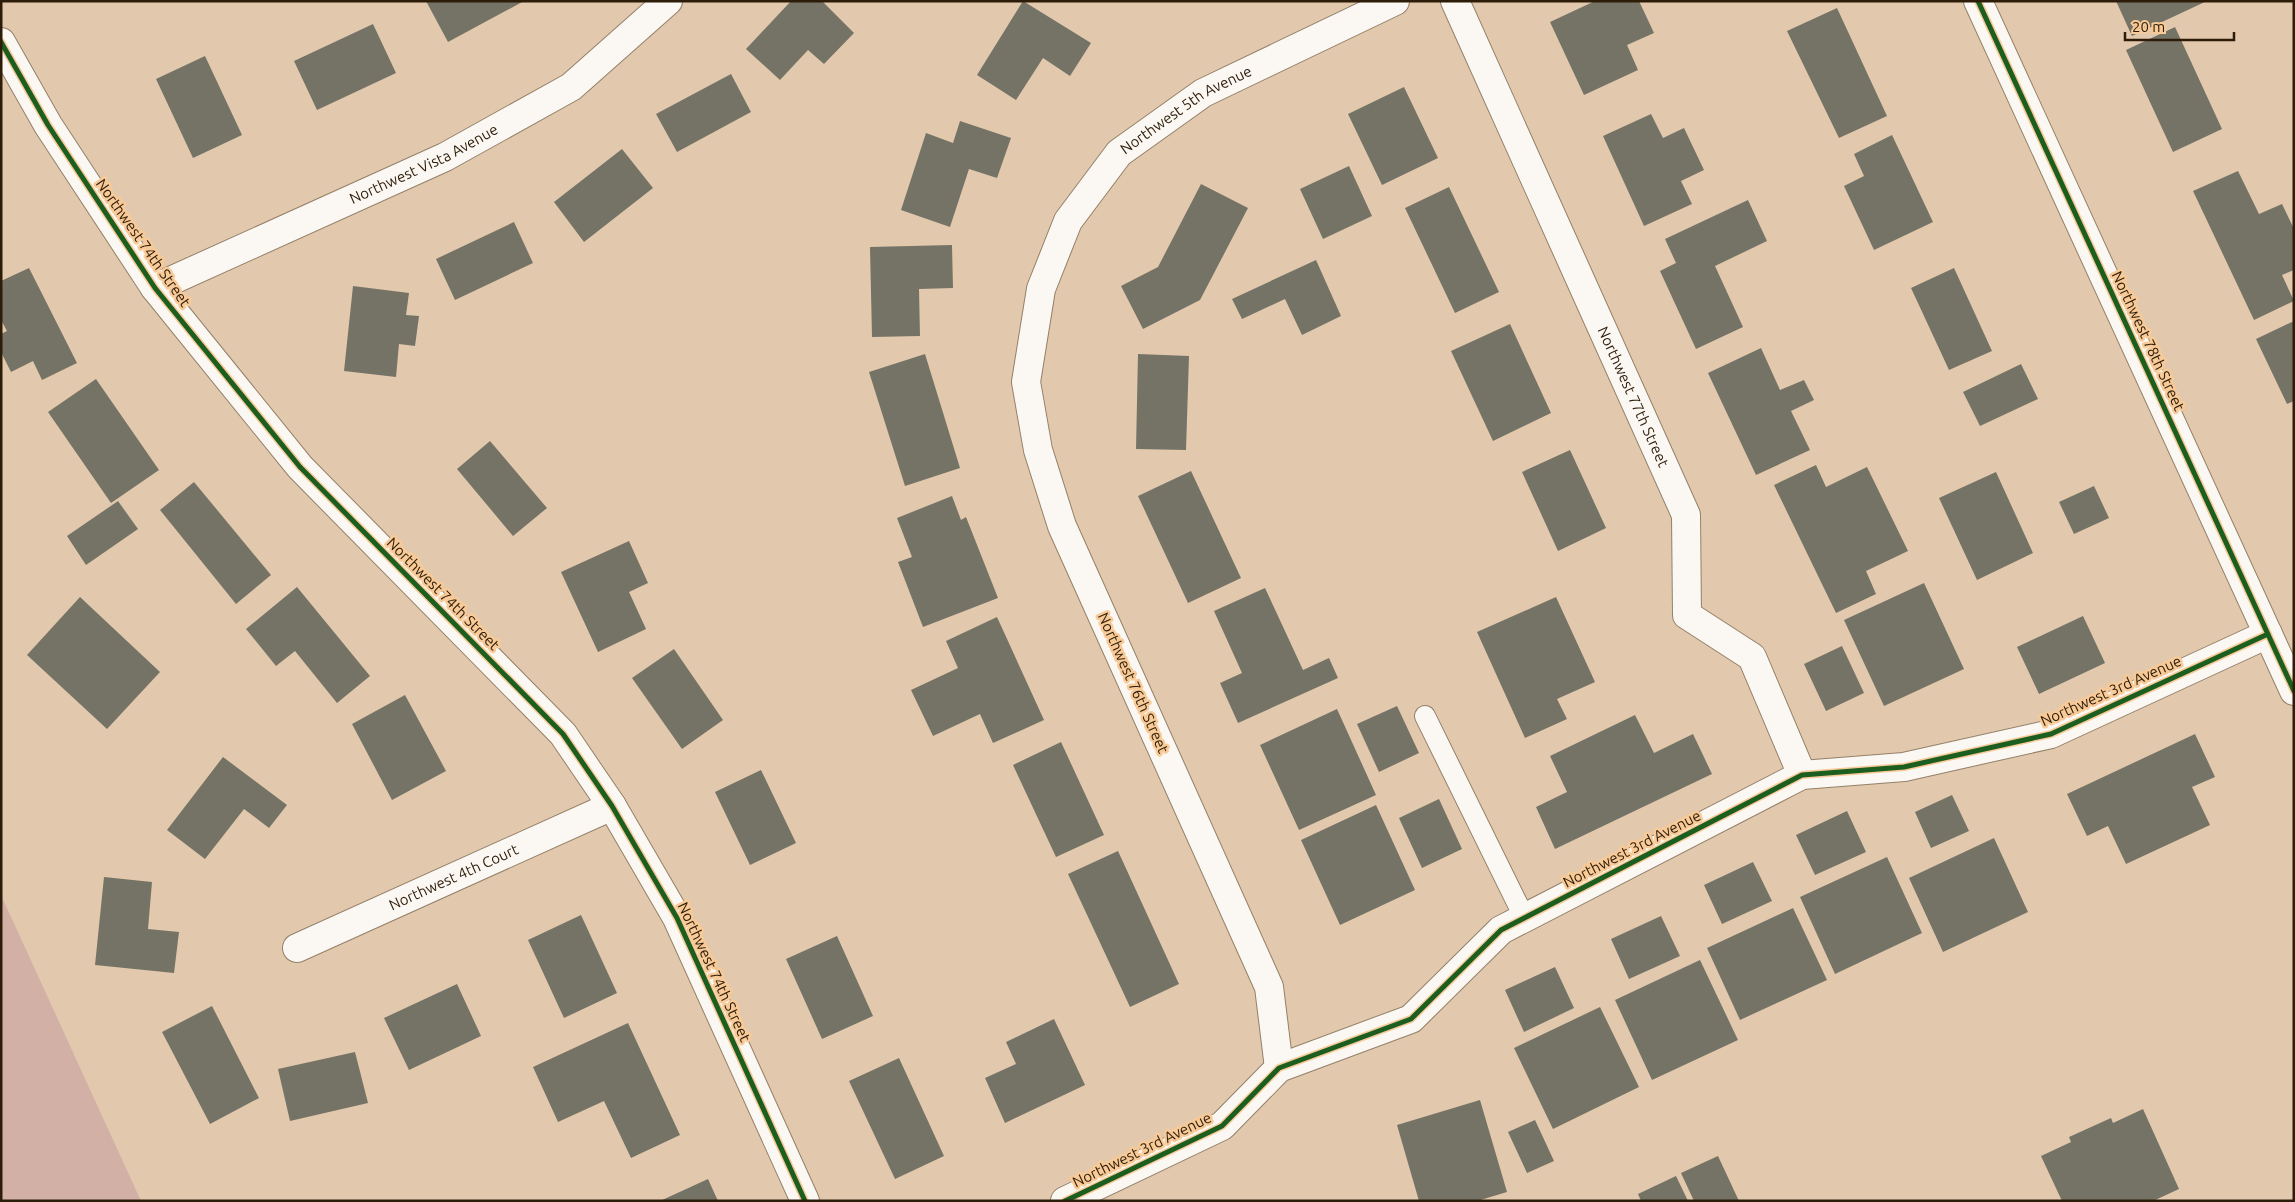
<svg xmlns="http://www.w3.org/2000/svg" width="2295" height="1202" font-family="Ubuntu,sans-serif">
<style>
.green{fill:#d3b0a6}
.building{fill:#757366}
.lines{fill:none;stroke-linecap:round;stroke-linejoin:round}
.lane-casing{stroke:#938069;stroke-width:22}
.street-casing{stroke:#938069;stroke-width:30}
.secondary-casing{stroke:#938069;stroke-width:30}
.lane{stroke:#fbf7f3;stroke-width:20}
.street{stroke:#fbf7f3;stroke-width:28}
.secondary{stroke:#fbf7f3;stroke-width:28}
.cycleway-casing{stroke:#f8ca97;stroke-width:8}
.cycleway{stroke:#1b5e20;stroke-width:5}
.labels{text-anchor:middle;stroke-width:5;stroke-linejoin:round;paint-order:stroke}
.street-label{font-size:15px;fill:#2d1c08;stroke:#f8ca97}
</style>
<rect width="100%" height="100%" fill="#e2c9ad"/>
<!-- green -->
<path class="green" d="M1 895 141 1201H1Z"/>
<!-- building -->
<path class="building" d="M426 1H524L448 42Z
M791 1H822L854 33 824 64 808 50 780 80 746 49Z
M1023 1 1091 43 1070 76 1043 58 1016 100 977 75Z
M1595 1H1639L1654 33 1627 45 1638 70 1584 95 1550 22Z
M2116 1H2207L2132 36Z
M1837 8 1887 116 1839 138 1787 31Z
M373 24 396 73 317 110 294 61Z
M2175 27 2222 129 2173 152 2126 50Z
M205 56 242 135 193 158 156 79Z
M731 74 751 112 677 152 656 114Z
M1404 87 1438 158 1382 185 1348 114Z
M1651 114 1663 138 1684 128 1704 170 1681 181 1692 204 1644 226 1603 136Z
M960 121 1011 138 997 178 969 169 950 227 901 210 926 133 953 143Z
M1892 135 1933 222 1874 250 1844 186 1864 176 1854 154Z
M622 149 653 188 584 242 554 202Z
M1349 166 1372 216 1323 239 1300 189Z
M2238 171 2259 214 2282 204 2294 229V270L2282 275 2294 301 2254 320 2193 191Z
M1201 184 1248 208 1200 300 1143 329 1121 286 1158 267Z
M1449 187 1499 292 1455 313 1405 208Z
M1748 200 1767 241 1715 266 1743 327 1696 349 1660 271 1676 263 1665 239Z
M514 222 533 263 455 300 436 259Z
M952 245 953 288 919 289 920 336 872 337 870 247Z
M1316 260 1341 316 1302 335 1285 299 1242 319 1232 299Z
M29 268 77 363 42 380 33 361 11 372 1 352V334L7 331 1 320V281Z
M1954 268 1992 351 1949 370 1911 288Z
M353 286 409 293 406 315 419 316 415 346 399 344 396 377 344 371Z
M2294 321V401L2287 404 2256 339Z
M1510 324 1551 413 1493 441 1451 351Z
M1761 348 1780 390 1804 380 1814 400 1791 411 1810 450 1756 475 1708 373Z
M925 354 960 468 905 486 869 372Z
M1138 354 1189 356 1186 450 1136 449Z
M2021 364 2038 399 1980 426 1963 392Z
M96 379 159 470 111 503 48 412Z
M490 441 547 508 513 536 457 469Z
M1570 450 1606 528 1558 551 1522 472Z
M1816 465 1826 487 1867 467 1908 551 1866 571 1876 594 1836 613 1774 485Z
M1191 471 1241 578 1188 603 1138 496Z
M1996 472 2033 553 1977 580 1939 498Z
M194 482 271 575 236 604 160 510Z
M2094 486 2109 518 2074 534 2059 502Z
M952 496 961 520 966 517 998 598 923 627 898 562 912 557 897 518Z
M118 501 138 529 86 565 67 536Z
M629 541 648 583 629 592 646 629 598 652 561 572Z
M1924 583 1964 669 1884 706 1844 620Z
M297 587 370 676 337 703 295 651 276 666 246 629Z
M1265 588 1303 670 1329 658 1338 678 1238 723 1220 683 1242 673 1214 611Z
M80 597 160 672 107 729 27 655Z
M1556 597 1595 682 1557 699 1567 719 1525 738 1477 632Z
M2083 616 2105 663 2039 694 2017 647Z
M997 617 1044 720 993 743 980 714 933 736 911 690 958 668 946 641Z
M1842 646 1864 693 1826 711 1804 664Z
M674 649 723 720 682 749 632 678Z
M405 695 446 771 392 800 352 724Z
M1397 706 1419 753 1379 772 1357 724Z
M1337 709 1376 795 1299 830 1260 745Z
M1635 715 1654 753 1693 734 1712 774 1555 849 1536 807 1567 792 1550 756Z
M2195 734 2215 777 2192 787 2210 825 2126 864 2108 826 2087 836 2067 794Z
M1061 742 1104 835 1056 857 1013 765Z
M223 757 287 805 269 828 244 809 205 859 167 830Z
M761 770 796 843 750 865 715 792Z
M1952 795 1969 831 1931 848 1915 812Z
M1439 799 1462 849 1422 868 1399 818Z
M1376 805 1415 890 1340 925 1301 840Z
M1847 811 1866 852 1815 875 1796 835Z
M1994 838 2028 912 1943 952 1909 878Z
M1118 851 1179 984 1130 1007 1068 874Z
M1887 857 1922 933 1835 974 1800 897Z
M1753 862 1772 901 1722 924 1704 885Z
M104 877 152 882 148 929 179 932 174 973 95 965Z
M1793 908 1827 980 1740 1020 1707 948Z
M581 915 617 993 564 1018 528 940Z
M1661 916 1680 956 1629 979 1611 939Z
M837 936 873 1016 822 1039 786 959Z
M1700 960 1738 1040 1652 1080 1615 1000Z
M1555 967 1574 1008 1524 1032 1505 990Z
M457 984 481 1036 409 1070 384 1018Z
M212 1006 259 1098 210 1124 162 1032Z
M1600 1007 1639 1087 1553 1129 1514 1048Z
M1054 1019 1085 1085 1005 1123 985 1078 1016 1064 1006 1042Z
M628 1023 680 1135 631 1158 604 1101 558 1122 533 1067Z
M355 1052 368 1103 290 1121 278 1069Z
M899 1058 944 1156 895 1179 849 1081Z
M1480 1100 1507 1192 1477 1201H1419L1397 1125Z
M2143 1109 2179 1189 2153 1201H2062L2041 1156 2071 1142 2069 1137 2111 1118 2113 1123Z
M1535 1120 1554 1161 1527 1173 1508 1132Z
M1718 1156 1739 1201H1694L1681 1173Z
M1676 1176 1688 1201H1641L1638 1194Z
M708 1179 718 1201H660Z"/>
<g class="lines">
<!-- lane casing -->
<g class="lane-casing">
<path id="lane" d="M1425 716 1525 919"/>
</g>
<!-- street casing -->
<g class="street-casing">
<g id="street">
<path id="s1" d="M1455 1 1686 515 1687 615 1752 657 1802 775"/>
<path d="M1 42 48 125 155 288 300 467 563 734 612 806 677 918 805 1201"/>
<path id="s2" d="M155 288 445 157 571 87 668 1"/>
<path id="s3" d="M297 948 612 806"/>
<path id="s4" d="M1279 1068 1269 987 1062 526 1038 450 1026 382 1041 289 1068 221 1119 153 1203 93 1395 1"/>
<path d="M1065 1201 1222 1126 1279 1068 1411 1019 1501 930 1802 775 1904 767 2051 734 2268 634"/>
</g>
</g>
<!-- secondary casing -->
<g class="secondary-casing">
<path id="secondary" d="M1978 1 2294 691"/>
</g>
<!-- lane -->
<use href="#lane" class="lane"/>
<!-- street -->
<use href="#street" class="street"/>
<!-- secondary -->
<use href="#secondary" class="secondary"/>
<!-- cycleway casing -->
<g class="cycleway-casing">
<path id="cycleway" d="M1978 1 2294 691
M1 42 48 125 155 288 300 467 563 734 612 806 677 918 805 1201
M1065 1201 1222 1126 1279 1068 1411 1019 1501 930 1802 775 1904 767 2051 734 2268 634"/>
</g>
<!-- cycleway -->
<use href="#cycleway" class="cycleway"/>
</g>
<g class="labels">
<!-- street labels -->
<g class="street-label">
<text dy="5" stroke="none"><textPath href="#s4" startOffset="1068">Northwest 5th Avenue</textPath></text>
<text dy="5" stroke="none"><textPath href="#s2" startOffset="296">Northwest Vista Avenue</textPath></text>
<text transform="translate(143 243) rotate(55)" y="5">Northwest 74th Street</text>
<text transform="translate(2148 341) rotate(65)" y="5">Northwest 78th Street</text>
<text dy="5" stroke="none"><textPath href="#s1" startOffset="434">Northwest 77th Street</textPath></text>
<text transform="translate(443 594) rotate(45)" y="5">Northwest 74th Street</text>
<text transform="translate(1133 683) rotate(66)" y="5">Northwest 76th Street</text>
<text transform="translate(2111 691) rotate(-24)" y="5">Northwest 3rd Avenue</text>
<text transform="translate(1632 849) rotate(-27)" y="5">Northwest 3rd Avenue</text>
<text dy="5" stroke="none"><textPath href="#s3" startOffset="172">Northwest 4th Court</textPath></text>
<text transform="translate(714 972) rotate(65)" y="5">Northwest 74th Street</text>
<text transform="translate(1142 1150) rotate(-26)" y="5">Northwest 3rd Avenue</text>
</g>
</g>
<!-- border -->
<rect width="2295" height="1202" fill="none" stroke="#2d1c08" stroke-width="5"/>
<!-- scale -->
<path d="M2125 32v8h109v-8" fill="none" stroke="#2d1c08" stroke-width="2.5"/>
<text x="2132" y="32" font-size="15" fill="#2d1c08" stroke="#f8ca97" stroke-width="4" paint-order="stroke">20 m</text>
</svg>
